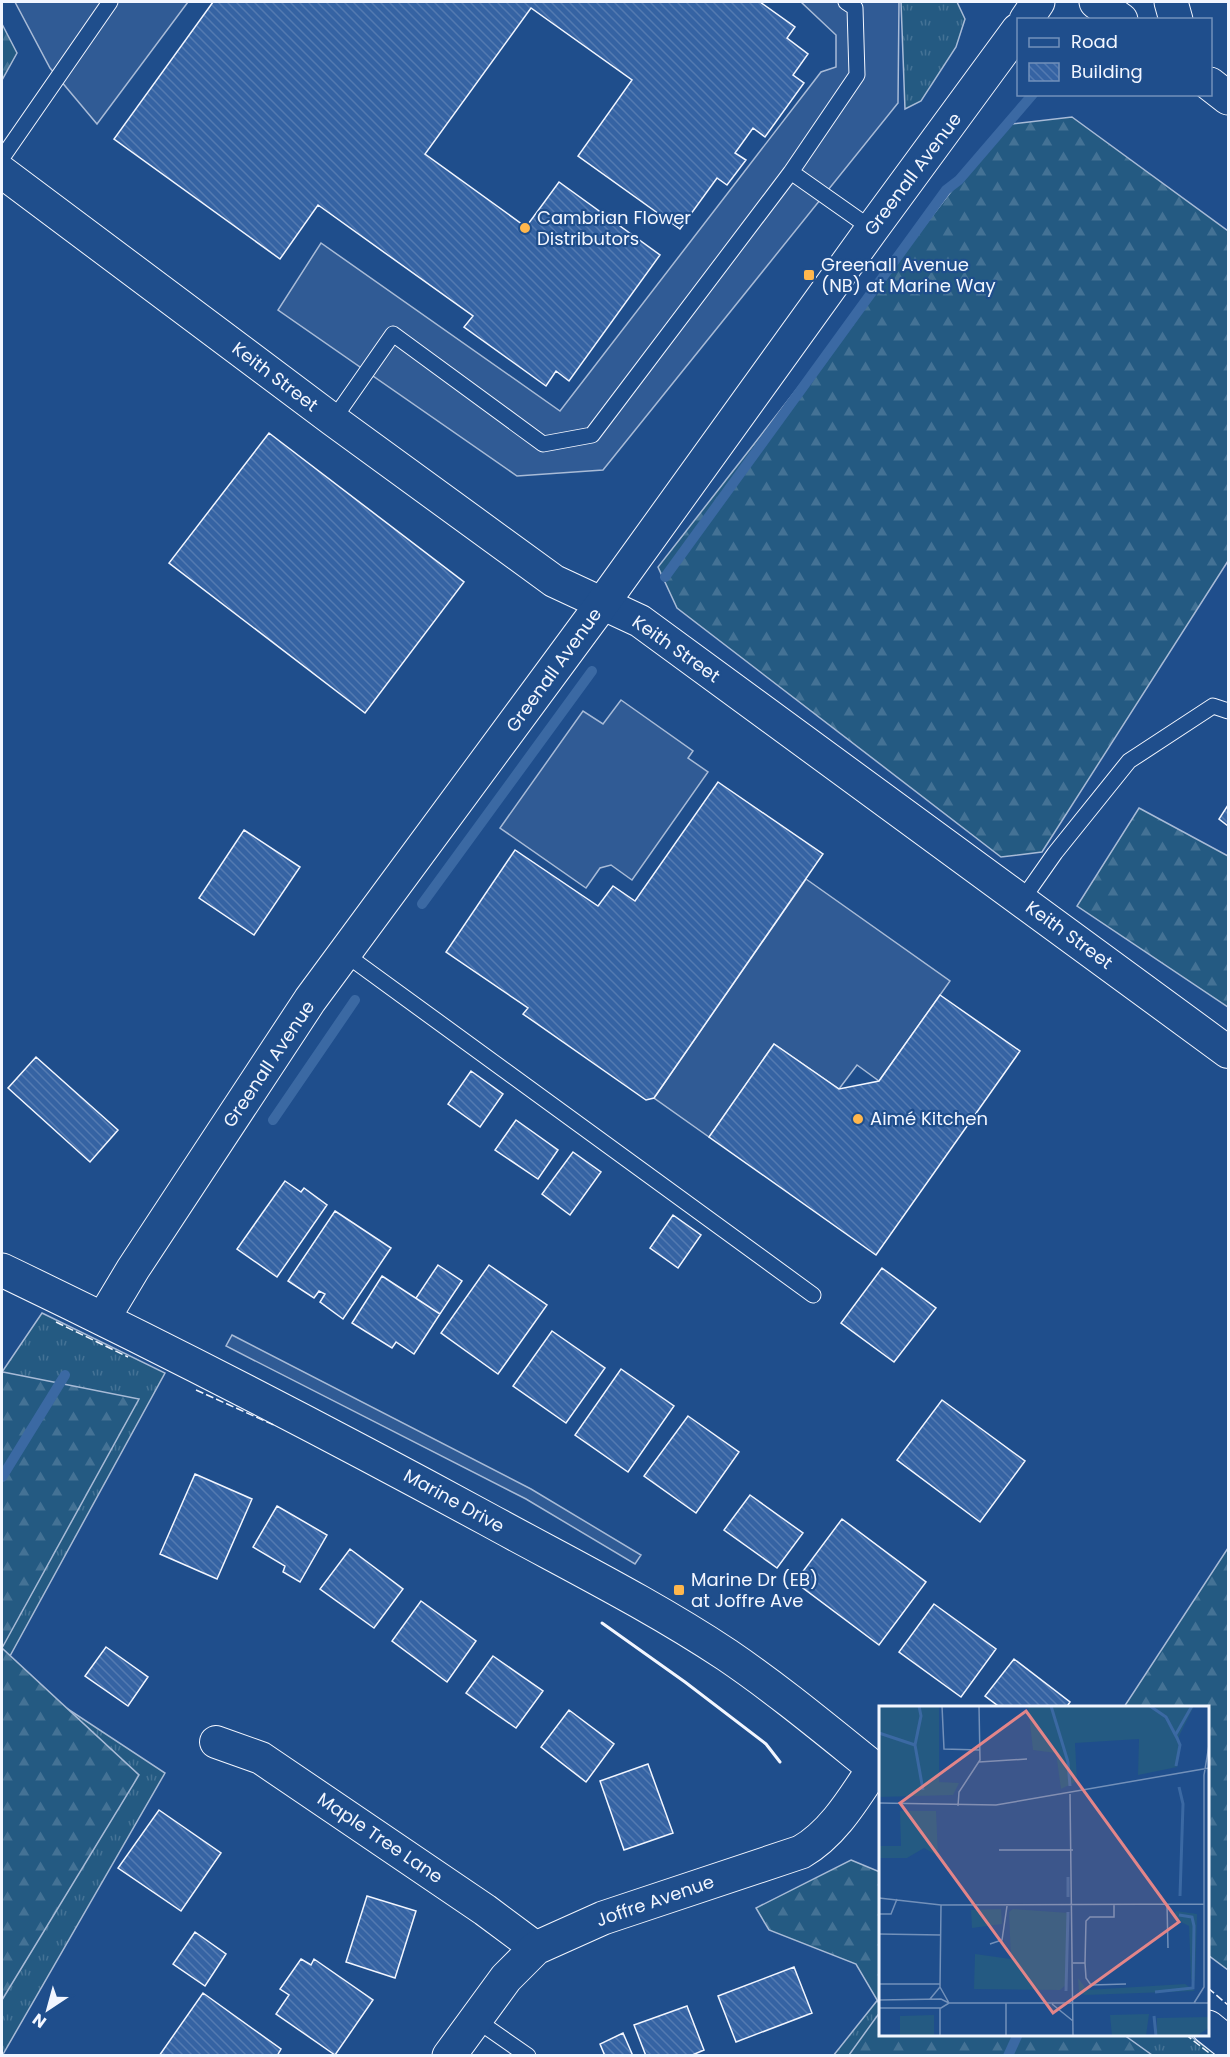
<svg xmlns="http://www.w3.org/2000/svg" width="1230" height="2057" font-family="Poppins,sans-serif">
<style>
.grass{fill:url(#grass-tufts);stroke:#a8bbd7;stroke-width:1.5}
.forest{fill:url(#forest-firs);stroke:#a8bbd7;stroke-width:1.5}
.parking{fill:#305b95;stroke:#a8bbd7;stroke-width:1.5}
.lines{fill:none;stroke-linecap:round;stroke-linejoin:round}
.stream{stroke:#3b69a3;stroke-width:10}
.building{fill:url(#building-back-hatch);stroke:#f2f6ff;stroke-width:1.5}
.lane-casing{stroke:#f2f6ff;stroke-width:17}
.street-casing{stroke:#f2f6ff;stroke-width:34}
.secondary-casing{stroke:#f2f6ff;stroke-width:35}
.primary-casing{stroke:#f2f6ff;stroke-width:35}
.lane{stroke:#1f4e8c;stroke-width:15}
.street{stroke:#1f4e8c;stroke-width:32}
.secondary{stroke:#1f4e8c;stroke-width:33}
.primary{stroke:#1f4e8c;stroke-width:33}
.fence{stroke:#f2f6ff;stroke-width:1.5;stroke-dasharray:8 3;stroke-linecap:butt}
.wall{stroke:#f2f6ff;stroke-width:3}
.poi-dot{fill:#ffb74d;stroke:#1f4e8c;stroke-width:2}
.labels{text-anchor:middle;stroke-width:4.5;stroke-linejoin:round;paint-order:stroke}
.street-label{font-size:18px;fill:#f2f6ff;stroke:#1f4e8c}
.poi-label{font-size:18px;fill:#f2f6ff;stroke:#1f4e8c;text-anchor:start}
.inset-river{fill:none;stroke:#3b69a3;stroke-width:3}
.inset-road{fill:none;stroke:#7391ba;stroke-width:1.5}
.view{fill:#e38589;fill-opacity:0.15;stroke:#e38589;stroke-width:3}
.inset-edge{fill:none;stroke:#f2f6ff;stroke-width:3}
</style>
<defs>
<pattern id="grass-tufts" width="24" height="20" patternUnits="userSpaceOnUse" patternTransform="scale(1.5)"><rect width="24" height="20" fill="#245a82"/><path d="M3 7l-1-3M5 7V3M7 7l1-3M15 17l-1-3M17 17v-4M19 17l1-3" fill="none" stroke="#447295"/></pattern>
<pattern id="forest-firs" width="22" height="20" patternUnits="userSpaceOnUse" patternTransform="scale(1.5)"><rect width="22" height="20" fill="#245a82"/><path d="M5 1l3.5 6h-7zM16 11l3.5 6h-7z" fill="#447295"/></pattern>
<pattern id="building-back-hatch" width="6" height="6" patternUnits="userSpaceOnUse" patternTransform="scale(1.5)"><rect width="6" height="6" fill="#3563a3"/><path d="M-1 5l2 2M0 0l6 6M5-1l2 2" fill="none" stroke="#537ab1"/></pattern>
</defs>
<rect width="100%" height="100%" fill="#1f4e8c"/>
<!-- grass -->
<path class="grass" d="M901 2H957L965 19 956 47 921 101 905 109Z
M42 1313 165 1373 4 1667 165 1773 2 2056V1372Z
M880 1997V2034L1189 2035 1216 2055 833 2056Z"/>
<!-- forest -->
<path class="forest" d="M2 24 17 53 2 80Z
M1072 117 1228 231V561L1042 852 1001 857 677 608 658 567 1003 125Z
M1139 808 1228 856V1007L1077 906Z
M3 1372 139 1399 2 1648 139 1775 2 2000V1374Z
M1228 1548V1970L1208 1955V1708L1124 1707Z
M851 1860 880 1872V2005L856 1964 769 1930 756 1908Z
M880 2012V2034L1124 2035 1152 2055H849Z"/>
<!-- parking -->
<path class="parking" d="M15 2H188L97 124 50 68Z
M801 2H899L898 103 603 470 517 476 278 310 321 243 560 411 821 72 836 67V35Z
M621 700 693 751 688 758 708 772 632 880 611 865 600 868 586 888 500 828 583 711 603 724Z
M806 879 950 981 879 1081 857 1065 839 1089 774 1044 709 1137 654 1098Z
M232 1335 531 1489 641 1555 635 1564 526 1499 226 1346Z"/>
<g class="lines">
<!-- stream -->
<path class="stream" d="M665 577 946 190 959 180 1033 94
M422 904 592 671
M273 1120 355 1000
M2 1477 65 1375
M1008 2056 1018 2034"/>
</g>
<!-- building -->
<path class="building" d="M213 2H760L795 27 787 38 808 54 793 75 804 83 765 137 753 128 735 153 746 160 727 185 717 178 680 229 578 156 632 80 531 8 425 154 526 227 559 182 660 255 569 381 556 371 546 386 464 327 473 316 318 205 280 259 114 139Z
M269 433 464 582 365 713 169 563Z
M718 782 823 854 654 1098 646 1100 523 1014 528 1008 446 952 515 850 598 906 613 886 635 901Z
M1228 805V826L1219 819Z
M244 830 300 867 254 935 199 898Z
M940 995 1020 1051 876 1255 709 1137 774 1044 839 1089 879 1081Z
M36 1057 118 1130 90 1162 8 1088Z
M471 1071 503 1094 480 1127 448 1104Z
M516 1120 558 1150 538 1179 495 1150Z
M573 1152 601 1172 570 1215 542 1194Z
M285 1181 301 1192 304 1188 327 1205 277 1277 237 1249Z
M335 1211 391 1248 343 1319 320 1302 325 1294 319 1291 314 1298 288 1281Z
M673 1215 701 1235 678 1268 650 1248Z
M438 1265 462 1281 440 1314 416 1298Z
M489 1265 547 1305 498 1374 441 1333Z
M882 1268 936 1308 894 1362 841 1323Z
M382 1276 440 1314 414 1354 396 1342 392 1348 352 1323Z
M552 1331 605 1368 566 1423 513 1386Z
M621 1369 674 1406 628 1472 575 1435Z
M942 1400 1025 1461 980 1522 897 1460Z
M688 1416 739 1452 696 1513 644 1476Z
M195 1474 252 1499 217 1579 160 1554Z
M750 1495 803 1533 777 1568 724 1530Z
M277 1506 327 1535 300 1582 283 1572 285 1566 253 1547Z
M842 1519 926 1582 879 1645 795 1582Z
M350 1549 403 1589 374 1628 320 1589Z
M421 1601 476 1641 447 1682 392 1641Z
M934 1604 996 1649 961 1697 899 1652Z
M106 1647 148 1677 128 1706 85 1676Z
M493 1656 543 1691 516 1728 466 1693Z
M1014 1659 1070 1702 1066 1708H1001L985 1696Z
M569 1710 614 1744 586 1782 541 1747Z
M648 1764 673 1833 624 1850 600 1781Z
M159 1810 221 1853 181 1911 118 1868Z
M367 1896 416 1911 395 1978 346 1962Z
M195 1932 226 1954 205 1986 173 1964Z
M301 1959 311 1965 314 1959 373 2000 335 2055 276 2014 289 1995 280 1989Z
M794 1967 812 2013 736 2042 718 1996Z
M203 1993 281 2049 277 2056H159Z
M687 2006 704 2050 690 2056H646L634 2025Z
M623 2033 633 2056H605L600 2044Z"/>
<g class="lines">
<!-- lane casing -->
<g class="lane-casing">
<path id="lane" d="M846 2 855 8 857 75 791 172 872 229
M2 158 110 2
M333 420 393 334 543 444 592 435 791 172
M1022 900 1055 853 1129 761 1213 706 1228 711
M345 954 813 1295
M475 2019 528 2056"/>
</g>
<!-- street casing -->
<g class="street-casing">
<path id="street" d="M2 172 333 420 554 581 640 621 1228 1052
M216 1742 261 1758 485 1910 536 1948"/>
</g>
<!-- secondary casing -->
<g class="secondary-casing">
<path id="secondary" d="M1026 20 1038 2
M2 1270C165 1348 327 1432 487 1519 567 1563 650 1604 727 1655 780 1691 830 1733 880 1773
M103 1319 133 1269 310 1000 602 604 872 229 1018 30
M1208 2027 1228 2043
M449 2056 506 1978 536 1948 603 1918 801 1852C833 1834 854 1798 874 1768"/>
</g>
<!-- primary casing -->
<g class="primary-casing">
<path id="primary" d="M1096 2 1121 20
M1171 2 1176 20
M1210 84 1228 98"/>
</g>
<!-- lane -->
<use href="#lane" class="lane"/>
<!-- street -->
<use href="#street" class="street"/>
<!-- secondary -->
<use href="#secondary" class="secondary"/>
<!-- primary -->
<use href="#primary" class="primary"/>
<!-- fence -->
<path class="fence" d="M56 1322 128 1357
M196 1390 276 1426
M1208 1988 1228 2005
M1185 2034 1213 2056"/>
<!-- wall -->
<path class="wall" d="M602 1623 685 1682 766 1744 780 1762"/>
</g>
<!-- markers -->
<g class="poi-dot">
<circle cx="525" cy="228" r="6"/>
<rect x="803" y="269" width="12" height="12" rx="3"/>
<circle cx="858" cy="1119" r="6"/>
<rect x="673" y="1584" width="12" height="12" rx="3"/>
</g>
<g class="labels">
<!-- street labels -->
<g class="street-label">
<text transform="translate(913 174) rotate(-53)" y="6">Greenall Avenue</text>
<text transform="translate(275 377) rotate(37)" y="6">Keith Street</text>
<text transform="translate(676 649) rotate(35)" y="6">Keith Street</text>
<text transform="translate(554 670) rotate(-54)" y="6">Greenall Avenue</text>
<text transform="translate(1069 935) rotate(36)" y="6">Keith Street</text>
<text transform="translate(269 1064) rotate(-56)" y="6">Greenall Avenue</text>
<text transform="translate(454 1501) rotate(29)" y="6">Marine Drive</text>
<text transform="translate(380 1838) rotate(34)" y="6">Maple Tree Lane</text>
<text transform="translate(655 1901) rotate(-19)" y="6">Joffre Avenue</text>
</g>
<!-- poi labels -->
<g class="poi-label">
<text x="537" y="224">Cambrian Flower<tspan x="537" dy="21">Distributors</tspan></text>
<text x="821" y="271">Greenall Avenue<tspan x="821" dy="21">(NB) at Marine Way</tspan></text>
<text x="870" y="1125">Aimé Kitchen</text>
<text x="691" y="1586">Marine Dr (EB)<tspan x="691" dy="21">at Joffre Ave</tspan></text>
</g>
</g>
<!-- overview -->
<g transform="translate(879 1706)">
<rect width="330" height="330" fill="#1f4e8c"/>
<path d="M199 272 208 284 306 278 316 285 206 289 200 286ZM55 309V330H21V310ZM330 311V322L317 330H278V312Z" fill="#245a82"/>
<path d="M0 0H60V76L80 77 74 89 0 91ZM149 0H315L300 30 298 61 259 69 260 33 196 37 198 75 182 83 177 47 154 44ZM21 105H57L59 150 45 142 28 152H0V140H22ZM122 203 123 218 93 222 92 204ZM134 203 190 207 188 278 181 284 95 283 96 248 132 253 130 206ZM297 205 318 208 316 275 312 273 310 220 294 212ZM270 308 267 330H233L231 309Z" fill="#245a82"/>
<path class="inset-river" d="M40 0 42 10 36 39 44 84M172 0 189 56 191 80M271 0 287 11 298 32 301 39 297 60M0 27 36 39M297 28 313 0M300 81 304 98 301 190M189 191V171M187 285 189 206M276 286 314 282 315 220 313 211 300 209M275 310 277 330"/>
<path class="inset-road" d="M63 0 65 43 101 44M100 56 148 53M191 88 194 330M0 97 117 99 330 62M79 100 80 86 101 54 100 0M120 144H194M0 192 62 199 325 198M288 198 289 242M0 208H12L18 193M0 228 62 229M111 238 123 234 128 200M194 257H206L207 272 212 279 247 278M206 257 207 215 211 211H235V198M0 278H61M61 281 70 297M51 293 61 281 62 199M0 294 62 293 70 297M127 297V330M315 297 325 281V69L330 39M173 298 194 315M0 302H62L70 297H330M61 302V330"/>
<path class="view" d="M147 5 300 216 174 307 21 97Z"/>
<rect width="330" height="330" class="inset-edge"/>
</g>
<!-- border -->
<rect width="1230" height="2057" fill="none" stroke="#f2f6ff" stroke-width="6"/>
<!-- legend -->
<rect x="1017" y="18" width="195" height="78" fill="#1f4e8c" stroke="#7391ba" stroke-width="1.5"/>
<rect x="1029" y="38" width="30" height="9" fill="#1f4e8c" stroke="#7391ba" stroke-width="1.5"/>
<text x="1071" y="48" font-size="18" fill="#f2f6ff">Road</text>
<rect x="1029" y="63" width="30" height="18" fill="url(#building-back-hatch)" stroke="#7391ba" stroke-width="1.5"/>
<text x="1071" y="78" font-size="18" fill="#f2f6ff">Building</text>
<!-- north arrow -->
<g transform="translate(48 2009) rotate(216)" stroke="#1f4e8c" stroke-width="4.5" paint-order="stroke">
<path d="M0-4.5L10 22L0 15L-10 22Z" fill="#f2f6ff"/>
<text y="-9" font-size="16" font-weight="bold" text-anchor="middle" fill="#f2f6ff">N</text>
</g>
</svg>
